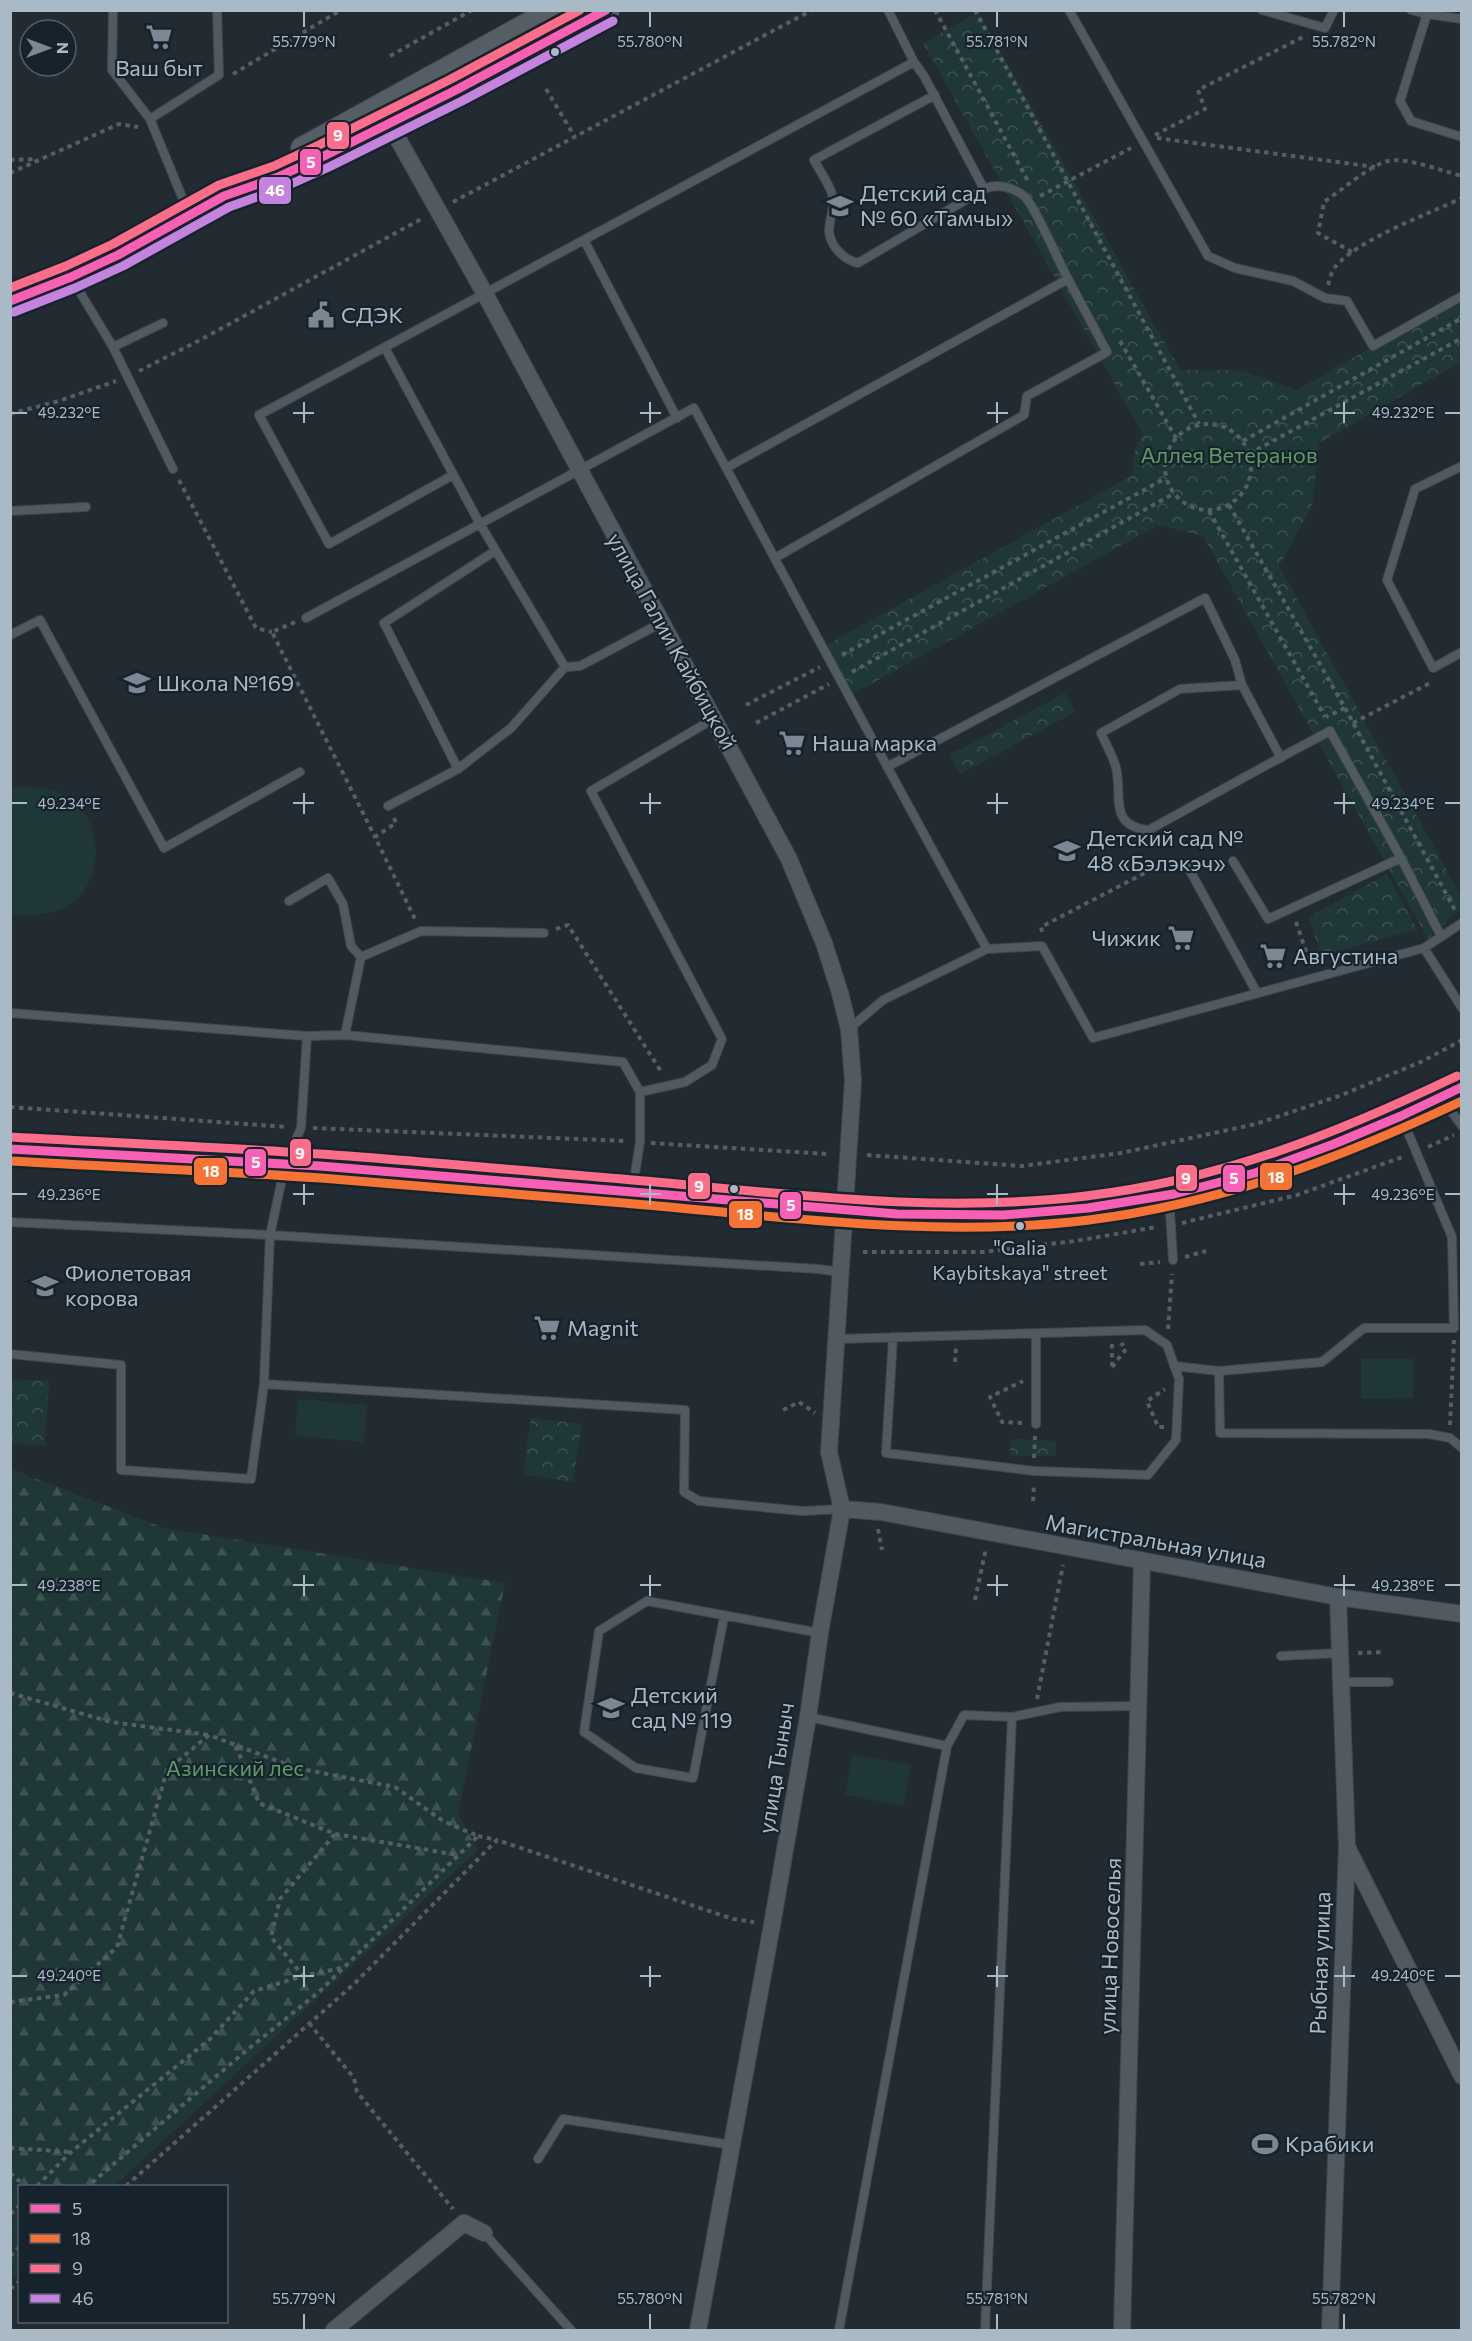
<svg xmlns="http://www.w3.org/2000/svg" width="1472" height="2341" font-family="Commissioner,sans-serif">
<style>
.forest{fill:url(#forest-firs)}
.park{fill:url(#park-crowns)}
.garden{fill:#203737}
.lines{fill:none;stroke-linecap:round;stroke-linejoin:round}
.lane-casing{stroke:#41474d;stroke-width:10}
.street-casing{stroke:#41474d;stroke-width:18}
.secondary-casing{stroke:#41474d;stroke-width:26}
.path{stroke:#555e64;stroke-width:4;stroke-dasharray:4.5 4.5;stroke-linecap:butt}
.lane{stroke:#525a61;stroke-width:8}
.street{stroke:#525a61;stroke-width:16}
.secondary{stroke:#565e65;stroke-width:24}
.bus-1-casing{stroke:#17232c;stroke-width:14}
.bus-2-casing{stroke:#17232c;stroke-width:14}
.bus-3-casing{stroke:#17232c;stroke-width:14}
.bus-4-casing{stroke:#17232c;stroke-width:14}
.bus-1{stroke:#f860b3;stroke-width:9}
.bus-2{stroke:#f57335;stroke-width:9}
.bus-3{stroke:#fb6d88;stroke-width:9}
.bus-4{stroke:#c483df;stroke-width:9}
.ticks{fill:none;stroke:#aab9c6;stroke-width:2}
.bus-dot{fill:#aab9c6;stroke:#17232c;stroke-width:2}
.labels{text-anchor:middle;stroke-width:4.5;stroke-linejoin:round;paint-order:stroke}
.bus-label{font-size:20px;fill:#aab9c6;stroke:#17232c}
.poi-label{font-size:22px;fill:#aab9c6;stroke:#17232c;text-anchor:start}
.park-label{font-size:22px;fill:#609866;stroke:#17232c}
.street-label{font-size:22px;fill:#aab9c6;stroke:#17232c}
.ticks-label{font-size:15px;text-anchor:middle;fill:#aab9c6;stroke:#17232c;stroke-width:4.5;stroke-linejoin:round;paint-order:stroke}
.line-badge{stroke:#17232c;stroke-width:2}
.badge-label{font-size:16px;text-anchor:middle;font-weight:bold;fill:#fff}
</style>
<defs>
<pattern id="forest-firs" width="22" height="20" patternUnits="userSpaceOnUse" patternTransform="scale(1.5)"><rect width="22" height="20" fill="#203737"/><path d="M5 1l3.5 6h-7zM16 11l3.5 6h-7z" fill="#3e5252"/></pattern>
<pattern id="park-crowns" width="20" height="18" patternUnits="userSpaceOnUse" patternTransform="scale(1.5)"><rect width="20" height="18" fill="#203737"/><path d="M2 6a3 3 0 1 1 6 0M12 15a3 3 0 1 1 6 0" fill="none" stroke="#3e5252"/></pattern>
</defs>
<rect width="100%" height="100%" fill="#232b32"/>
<!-- forest -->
<path class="forest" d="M11 1469 164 1528 505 1583 458 1814 478 1850 114 2186H20L19 2273 11 2281Z"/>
<!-- park -->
<path class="park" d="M978 12 1180 370H1240L1297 390 1461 296V362L1319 443 1312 506 1279 566 1461 896V908L1428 939 1203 536 1158 525 853 694 826 645 1133 475 1134 454 1142 433 923 43Z
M1065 693 1075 712 960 774 950 755Z
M1387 874 1417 929 1321 956 1309 917Z
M10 1379 49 1381 45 1446 11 1444Z
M531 1418 582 1424 573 1482 523 1474Z
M1011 1439 1056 1441V1456H1010Z"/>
<!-- garden -->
<path class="garden" d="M11 787C30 787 52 786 69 798 105 822 105 881 69 905 52 916 30 915 11 915Z
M1361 1359H1413V1398L1361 1399Z
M298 1399 367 1405 364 1442 295 1436Z
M852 1755 911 1765 904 1806 845 1795Z"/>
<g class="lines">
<!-- lane casing -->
<g class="lane-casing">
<path id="lane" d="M113 10 112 70 150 119
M1069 10 1208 256 1235 268 1293 281 1325 298 1347 301 1373 346 1462 296
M1262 10 1325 28 1334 10
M1411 10 1427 14
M1462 19 1427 14 1400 101 1411 121 1462 137
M914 62 924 76 984 189C997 183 1013 187 1024 196 1034 204 1060 264 1068 279
M935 95 814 160C819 170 832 188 833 198 835 208 829 220 829 231 830 246 844 260 858 263L984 189
M189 214 150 119 219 75 217 10
M584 240 677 418
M72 279 113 347 173 469
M113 347 163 323
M385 348 480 524 565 667 580 666 663 622
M1462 466 1415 489 1387 580 1433 668 1462 652
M726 468 1068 279 1107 352 1027 396 1024 415 775 558
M453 475 329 544 259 415 914 62 888 10
M10 511 86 507
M495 551 384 623 458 769 511 728 565 667
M306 618 694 408C791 589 888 770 987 949L883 1000 849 1029
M10 635 40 620 164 848 300 772
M1281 758 1242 685 1180 689 1101 733C1106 744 1113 756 1116 768 1123 794 1107 826 1149 830 1209 797 1269 763 1330 731L1401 858 1441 936
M887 767 1205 598 1235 660 1242 685
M388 806 458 769
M1233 861 1268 919 1401 858
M1188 867 1257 993
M289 901 328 878 343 904 351 946 361 957
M1424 948 1462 923
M987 949 1042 946 1093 1038 1424 948 1462 1008
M10 1013 307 1036
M345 1035 361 957 421 931 544 933
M1441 1097 1462 1126
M1401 1116 1452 1237 1454 1328H1364L1322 1362 1219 1371 1220 1433 1429 1434 1450 1438 1462 1448
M632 1193 640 1142V1092L685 1082 712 1065 722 1039 591 791 715 718
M1169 1195 1173 1260
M10 1222 270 1235 818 1269 840 1272
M1036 1333V1424
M837 1339 1145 1330 1167 1345 1179 1379 1176 1440 1148 1475 1034 1471 886 1453 893 1337
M10 1354 121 1365V1470L251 1479 264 1384 270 1235 285 1165 301 1128 307 1036 345 1035 623 1062 640 1092
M1174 1366 1219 1371
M264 1384 685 1410 684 1492 699 1501 802 1511 842 1509
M724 1617 693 1778 636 1768 584 1732 599 1631 647 1601 820 1633
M1281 1656 1340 1653
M1341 1682H1389
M808 1717 947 1746 964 1715 1012 1717 1060 1707 1139 1706
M538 2159 563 2119 732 2145
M484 2233 571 2330
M839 2330 947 1746
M985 2330 1012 1717"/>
</g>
<!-- street casing -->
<g class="street-casing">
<path id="street" d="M389 123 485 294 789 859 824 943 840 993 849 1029 853 1081 829 1452 842 1509 820 1633 808 1717 772 1925 698 2330
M10 1149 320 1166 897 1214 1004 1215 1088 1208 1174 1194 1255 1173 1334 1144 1401 1116 1462 1087
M842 1509 881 1512 1338 1597 1462 1614
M1348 1849 1462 2076
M334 2330 464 2223 484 2233
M1122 2330 1142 1562
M1330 2330 1347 1847 1338 1597"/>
</g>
<!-- secondary casing -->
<g class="secondary-casing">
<path id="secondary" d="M303 149 555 10
M10 301 71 277 118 255 224 196 278 177 324 156 456 90 607 10"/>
</g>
<!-- path -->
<path class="path" d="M935 10 1028 181
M975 10 1199 424
M390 56 472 10
M233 74 341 10
M546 89 575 137
M1155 135 1205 109 1198 90 1303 37
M1157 138 1375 167
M10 160 37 159
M10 173 119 124 138 127
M1040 196 1131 148
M453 202 812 10
M1352 252 1318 233 1324 202C1339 192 1372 164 1388 161 1407 157 1442 171 1462 176
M1328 285C1330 279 1331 272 1335 267 1359 239 1426 215 1462 198
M1120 341 1176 438
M139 371 202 339 423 218
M10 414 59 401 116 381
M1165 467a43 43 0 1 1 86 0a43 43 0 1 1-86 0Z
M1243 441 1462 318
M1249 454 1462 338
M179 480 256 628 272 632
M1229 505 1345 708 1326 717
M1209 511 1325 717
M295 622 272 632 375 837
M842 655 1166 478
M852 672 1173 494
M746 705 820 667
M1345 708 1456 912
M756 723 829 684
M1353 723 1432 682
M394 818 396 823 375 837 415 919
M1296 922 1311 966
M556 929 568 925 662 1073
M1042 932 1041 927 1162 864 1175 865
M10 1107 287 1127
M313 1128 626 1141
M651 1143 827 1154
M1428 1147 1454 1135
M867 1155 1022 1166 1121 1153 1256 1124 1339 1096 1423 1061 1462 1040
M1182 1223 1297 1195 1405 1156
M863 1252H983L1075 1241 1157 1227
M1185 1257 1206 1251
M1140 1264 1160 1262
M1168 1329 1172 1274
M1112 1344V1366
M955 1362 956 1348
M1112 1367 1126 1349 1121 1343
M783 1410 799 1402 815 1413
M1022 1423 1002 1422 990 1397 1023 1381
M1450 1425 1454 1340
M1164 1427H1158L1147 1401 1165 1389
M1034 1458 1035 1436
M1033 1501 1034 1484
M878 1529 882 1550
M975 1600 986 1548
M1358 1653 1385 1652
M10 1693 111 1722 209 1735
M1037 1699 1063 1565
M236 1746 259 1803 335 1834 280 1899 271 1937 303 1976
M335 1834 458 1855
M478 1836 497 1840
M10 2002 64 1995 117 1947 167 1770 209 1735 296 1768 395 1787 443 1821 478 1836 320 1991 247 2050 88 2186
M309 2023 354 2078 357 2092 453 2209
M10 2148 71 2152
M10 2173 25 2186
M37 2186 71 2152 210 2039 254 1991 303 1976 341 1968
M126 2186 354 1984 497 1840 733 1919 754 1922
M10 2214 20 2205
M10 2256 20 2247
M10 2289 20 2281"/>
<!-- lane -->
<use href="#lane" class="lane"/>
<!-- street -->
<use href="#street" class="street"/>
<!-- secondary -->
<use href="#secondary" class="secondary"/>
<!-- bus-1 casing -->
<g class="bus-1-casing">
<path id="bus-1" d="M10 301 71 277 118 255 224 196 278 177 324 156 456 90 606 10
M10 1149 320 1166 897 1214 1004 1215 1088 1208 1174 1194 1255 1173 1334 1144 1401 1116 1462 1087"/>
</g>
<!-- bus-2 casing -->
<g class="bus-2-casing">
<path id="bus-2" d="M10 1161C114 1167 218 1171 321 1178 422 1186 523 1195 624 1203 778 1216 935 1239 1089 1220 1223 1203 1341 1158 1462 1101"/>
</g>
<!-- bus-3 casing -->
<g class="bus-3-casing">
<path id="bus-3" d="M10 288 66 266 113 244 219 185 274 166 319 145 451 79 580 10
M11 1137C114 1143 217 1147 320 1154 421 1161 522 1171 622 1179 776 1192 932 1215 1086 1196 1221 1180 1336 1134 1457 1076"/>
</g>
<!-- bus-4 casing -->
<g class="bus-4-casing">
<path id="bus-4" d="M14 312 75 288 123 266 229 207 282 188 329 167 462 101 613 21"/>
</g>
<!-- bus-1 -->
<use href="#bus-1" class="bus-1"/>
<!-- bus-2 -->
<use href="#bus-2" class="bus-2"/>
<!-- bus-3 -->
<use href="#bus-3" class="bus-3"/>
<!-- bus-4 -->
<use href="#bus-4" class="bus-4"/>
</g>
<!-- ticks -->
<path class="ticks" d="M304 12V27M650 12V27M997 12V27M1344 12V27M304 402V423M650 402V423M997 402V423M1344 402V423M12 413H27M293 413H314M640 413H661M987 413H1008M1334 413H1355M1445 413H1460M304 793V814M650 793V814M997 793V814M1344 793V814M12 803H27M293 803H314M640 803H661M987 803H1008M1334 803H1355M1445 803H1460M304 1184V1205M650 1184V1205M997 1184V1205M1344 1184V1205M12 1194H27M293 1194H314M640 1194H661M987 1194H1008M1334 1194H1355M1445 1194H1460M304 1575V1596M650 1575V1596M997 1575V1596M1344 1575V1596M12 1585H27M293 1585H314M640 1585H661M987 1585H1008M1334 1585H1355M1445 1585H1460M304 1966V1987M650 1966V1987M997 1966V1987M1344 1966V1987M12 1976H27M293 1976H314M640 1976H661M987 1976H1008M1334 1976H1355M1445 1976H1460M304 2314V2329M650 2314V2329M997 2314V2329M1344 2314V2329"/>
<!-- icons -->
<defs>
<g id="supermarket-bare" transform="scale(2.07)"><path d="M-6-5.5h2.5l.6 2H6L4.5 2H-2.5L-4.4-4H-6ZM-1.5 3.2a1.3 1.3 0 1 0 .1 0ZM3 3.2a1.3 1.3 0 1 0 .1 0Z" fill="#7b8792" stroke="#17232c" stroke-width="2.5" paint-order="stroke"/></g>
<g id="school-bare" transform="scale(2.07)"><path d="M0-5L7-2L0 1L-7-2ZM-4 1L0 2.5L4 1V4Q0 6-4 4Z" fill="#7b8792" stroke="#17232c" stroke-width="2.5" paint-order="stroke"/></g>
<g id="civic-bare" transform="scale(2.07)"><path d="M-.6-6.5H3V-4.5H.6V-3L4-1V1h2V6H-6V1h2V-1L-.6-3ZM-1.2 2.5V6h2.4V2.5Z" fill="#7b8792" stroke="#17232c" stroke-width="2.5" paint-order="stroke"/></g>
<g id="stadium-bare" transform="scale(2.07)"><path d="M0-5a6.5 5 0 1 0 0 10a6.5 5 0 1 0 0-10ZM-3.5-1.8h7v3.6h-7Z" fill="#7b8792" stroke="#17232c" stroke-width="2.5" paint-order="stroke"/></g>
</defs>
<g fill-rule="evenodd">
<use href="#supermarket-bare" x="159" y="37"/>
<use href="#school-bare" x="840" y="206"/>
<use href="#civic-bare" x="321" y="315"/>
<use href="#school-bare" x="137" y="683"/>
<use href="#supermarket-bare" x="792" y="743"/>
<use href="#school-bare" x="1067" y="851"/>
<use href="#supermarket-bare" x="1181" y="938"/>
<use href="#supermarket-bare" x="1273" y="956"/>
<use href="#school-bare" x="45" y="1286"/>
<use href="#supermarket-bare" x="547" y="1328"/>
<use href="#school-bare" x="611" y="1708"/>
<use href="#stadium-bare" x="1265" y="2144"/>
</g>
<!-- markers -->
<g class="bus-dot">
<circle cx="555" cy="52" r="5"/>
<circle cx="734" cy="1189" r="5"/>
<circle cx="1020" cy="1226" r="5"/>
</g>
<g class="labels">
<!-- bus labels -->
<g class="bus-label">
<text x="1020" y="1255">"Galia<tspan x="1020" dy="25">Kaybitskaya" street</tspan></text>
</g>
<!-- poi labels -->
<g class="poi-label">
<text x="159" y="76" text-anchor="middle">Ваш быт</text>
<text x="860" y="201">Детский сад<tspan x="860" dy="25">№ 60 «Тамчы»</tspan></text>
<text x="341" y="323">СДЭК</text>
<text x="157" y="691">Школа №169</text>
<text x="812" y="751">Наша марка</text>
<text x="1087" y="846">Детский сад №<tspan x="1087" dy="25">48 «Бэлэкэч»</tspan></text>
<text x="1161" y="946" text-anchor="end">Чижик</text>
<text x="1293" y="964">Августина</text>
<text x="65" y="1281">Фиолетовая<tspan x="65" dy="25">корова</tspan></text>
<text x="567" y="1336">Magnit</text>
<text x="631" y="1703">Детский<tspan x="631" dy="25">сад № 119</tspan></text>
<text x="1285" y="2152">Крабики</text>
</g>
<!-- park labels -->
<g class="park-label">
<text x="1229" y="463">Аллея Ветеранов</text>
<text x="235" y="1776">Азинский лес</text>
</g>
<!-- street labels -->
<g class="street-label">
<text transform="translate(672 641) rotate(61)" y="8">улица Галии Кайбицкой</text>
<text transform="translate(1156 1541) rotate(10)" y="8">Магистральная улица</text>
<text transform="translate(776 1768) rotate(-81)" y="8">улица Тыныч</text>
<text transform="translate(1110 1946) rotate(-88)" y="8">улица Новоселья</text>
<text transform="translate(1320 1963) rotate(-88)" y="8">Рыбная улица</text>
</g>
</g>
<g class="ticks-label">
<text x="304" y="47">55.779°N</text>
<text x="650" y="47">55.780°N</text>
<text x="997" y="47">55.781°N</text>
<text x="1344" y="47">55.782°N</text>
<text x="1403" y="418">49.232°E</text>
<text x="69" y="418">49.232°E</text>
<text x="1403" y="809">49.234°E</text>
<text x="69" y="809">49.234°E</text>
<text x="1403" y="1200">49.236°E</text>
<text x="69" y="1200">49.236°E</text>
<text x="69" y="1591">49.238°E</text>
<text x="1403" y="1591">49.238°E</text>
<text x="1403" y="1981">49.240°E</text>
<text x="69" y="1981">49.240°E</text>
<text x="304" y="2304">55.779°N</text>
<text x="650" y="2304">55.780°N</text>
<text x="997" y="2304">55.781°N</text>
<text x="1344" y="2304">55.782°N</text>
</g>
<g class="line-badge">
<rect x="326" y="121" width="24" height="29" rx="6" fill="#fb6d88"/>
<rect x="299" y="148" width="23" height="28" rx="6" fill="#f860b3"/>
<rect x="258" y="176" width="34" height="29" rx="6" fill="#c483df"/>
<rect x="289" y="1138" width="23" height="29" rx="6" fill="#fb6d88"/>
<rect x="244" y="1148" width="23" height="29" rx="6" fill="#f860b3"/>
<rect x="193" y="1157" width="35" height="29" rx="6" fill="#f57335"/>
<rect x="1259" y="1162" width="34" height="29" rx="6" fill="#f57335"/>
<rect x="1175" y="1164" width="23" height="28" rx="6" fill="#fb6d88"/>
<rect x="1222" y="1164" width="24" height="29" rx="6" fill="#f860b3"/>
<rect x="687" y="1172" width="24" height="28" rx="6" fill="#fb6d88"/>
<rect x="779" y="1191" width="23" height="29" rx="6" fill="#f860b3"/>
<rect x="728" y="1200" width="35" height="29" rx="6" fill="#f57335"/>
</g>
<g class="badge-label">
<text x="338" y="141">9</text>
<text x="311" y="168">5</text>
<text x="275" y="196">46</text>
<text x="300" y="1159">9</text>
<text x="256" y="1168">5</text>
<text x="211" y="1177">18</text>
<text x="1276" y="1183">18</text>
<text x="1186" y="1184">9</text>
<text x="1234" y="1184">5</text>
<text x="699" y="1192">9</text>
<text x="791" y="1211">5</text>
<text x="745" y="1220">18</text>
</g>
<!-- border -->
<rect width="1472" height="2341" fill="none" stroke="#aab9c6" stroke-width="24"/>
<!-- legend -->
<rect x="18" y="2185" width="210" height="138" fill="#17232c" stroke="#525f6a" stroke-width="1.5"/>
<rect x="30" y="2204" width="30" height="9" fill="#f860b3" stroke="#525f6a" stroke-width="1.5"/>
<text x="72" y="2215" font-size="18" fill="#aab9c6">5</text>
<rect x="30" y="2234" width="30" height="9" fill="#f57335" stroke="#525f6a" stroke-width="1.5"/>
<text x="72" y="2245" font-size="18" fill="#aab9c6">18</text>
<rect x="30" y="2264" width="30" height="9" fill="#fb6d88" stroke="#525f6a" stroke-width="1.5"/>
<text x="72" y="2275" font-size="18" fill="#aab9c6">9</text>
<rect x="30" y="2294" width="30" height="9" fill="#c483df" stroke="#525f6a" stroke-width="1.5"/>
<text x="72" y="2305" font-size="18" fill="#aab9c6">46</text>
<!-- north arrow -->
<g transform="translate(48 48) rotate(90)"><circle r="28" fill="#17232c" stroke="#525f6a" stroke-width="1.5"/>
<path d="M0-4.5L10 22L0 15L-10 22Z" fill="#7b8792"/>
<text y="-9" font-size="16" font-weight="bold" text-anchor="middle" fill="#aab9c6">N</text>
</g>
</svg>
